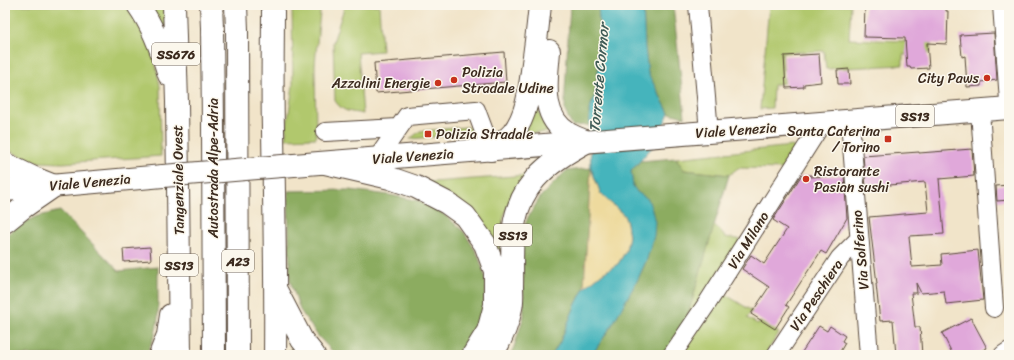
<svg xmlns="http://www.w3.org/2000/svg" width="1014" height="360" font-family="Sriracha,sans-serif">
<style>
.green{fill:#b1c86d;stroke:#767946}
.forest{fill:#8cac60;stroke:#646b3f}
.sand{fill:#eeda9e;stroke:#94825e}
.water{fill:#44b4bc;stroke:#406f6d}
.building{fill:#e0a8da}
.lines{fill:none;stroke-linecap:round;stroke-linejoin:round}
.minor-casing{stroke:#564638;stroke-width:20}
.major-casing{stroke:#564638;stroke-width:24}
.highway-casing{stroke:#564638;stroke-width:24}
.minor{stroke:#fff;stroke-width:18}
.major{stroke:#fff;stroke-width:22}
.highway{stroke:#fff;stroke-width:22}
.major-bridge-casing{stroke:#564638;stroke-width:24;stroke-linecap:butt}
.major-bridge{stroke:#fff;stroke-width:22}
.poi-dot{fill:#c8321e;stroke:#fbf7ec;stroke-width:1.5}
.labels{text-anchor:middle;stroke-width:3;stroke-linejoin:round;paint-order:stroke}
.shield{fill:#fbf7ec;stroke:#75685c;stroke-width:1}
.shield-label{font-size:13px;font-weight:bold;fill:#3b2a1e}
.poi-label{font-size:14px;fill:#3b2a1e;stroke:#fbf7ec;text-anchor:start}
.street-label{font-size:14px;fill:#3b2a1e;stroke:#fbf7ec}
.water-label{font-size:15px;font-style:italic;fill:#3e5a55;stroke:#fbf7ec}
</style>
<rect width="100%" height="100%" fill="#fbf7ec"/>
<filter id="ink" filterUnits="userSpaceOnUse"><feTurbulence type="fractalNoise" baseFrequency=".025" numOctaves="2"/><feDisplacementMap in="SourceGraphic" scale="8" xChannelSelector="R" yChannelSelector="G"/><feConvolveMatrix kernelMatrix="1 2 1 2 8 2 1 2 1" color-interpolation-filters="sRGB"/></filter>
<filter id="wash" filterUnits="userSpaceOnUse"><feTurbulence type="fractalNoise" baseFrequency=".012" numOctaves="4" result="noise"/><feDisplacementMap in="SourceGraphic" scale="16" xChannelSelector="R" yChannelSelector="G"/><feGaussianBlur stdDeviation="0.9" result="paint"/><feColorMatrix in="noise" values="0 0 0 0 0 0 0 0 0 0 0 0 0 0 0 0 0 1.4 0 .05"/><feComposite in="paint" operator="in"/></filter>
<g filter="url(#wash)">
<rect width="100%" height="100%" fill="#f1e4c9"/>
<!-- green -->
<path class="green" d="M5 5H124L128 8 144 33 154 56 160 86 161 156 63 163 37 162 16 154 5 148Z
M150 5H165L168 36Z
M292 5H322L320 12 315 64 316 138 285 139 293 85Z
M345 5H379L382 51 358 53 363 114C349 111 344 113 335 101L333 42Z
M769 5H851L849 39 932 42 930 53 903 55V65L826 69 824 51 782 53 784 83 773 85 772 108 760 109Z
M536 99C538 111 542 121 549 132L522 134Z
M467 127 478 133 410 139 420 131Z
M792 146 795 148 786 169 738 168 729 175 684 170 676 158Z
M528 175C521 185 514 194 509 204 499 222 501 244 500 264L419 183Z
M714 224 725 237 743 240 684 328Z
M723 293 752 311 747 318 758 324 760 322 779 333 765 355H680Z
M295 347 300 355H286V352Z"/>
<!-- forest -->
<path class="forest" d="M570 5H598L600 33V57L595 96 589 110 590 125 572 126 565 111V91Z
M643 5H673L685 117 669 113 648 73 645 47Z
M676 158 684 170 729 175 684 328 665 355H592L612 325 638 279 647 259 648 200C632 189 633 189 631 171L640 161Z
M591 168 584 288 575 306 560 342 552 355H510L514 347 524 316 523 277 519 241 528 217 541 196 566 171Z
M350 190 389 195 420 201 445 215 464 232 478 255 484 273 486 290 482 313 474 333 461 352 458 355H336L318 336 300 310 290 280 288 191Z
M60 211 119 271 158 267V319L155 335 146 355H5V236L18 226 35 217Z"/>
<!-- sand -->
<path class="sand" d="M591 168 601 194 624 215 627 223 629 236 626 251 618 264 603 273 584 288Z"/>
<!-- water -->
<path class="water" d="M598 5H643L645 47 648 73 669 113 655 144 631 171 633 186 637 192 648 199 652 210 655 222 654 236 647 259 638 279 612 325 592 355H552L560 342 575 306 584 288 603 273 618 264 626 251 629 236 627 223 624 215 601 194 591 168 589 110 595 96 600 57V33Z"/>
<g id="blocks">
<!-- building -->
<path class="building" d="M865 5H946V11H948L947 44 927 43 929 68 911 69 910 67H907L905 38 864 37Z
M994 33 997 80 981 82V86L967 87 965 56 962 57 960 35Z
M504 52 506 82 376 93 374 63Z
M819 54 821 82 804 84V87L786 88 784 56Z
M849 69 850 84H838L837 70Z
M972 149 974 176 939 179 944 234 909 236 912 267 942 265 941 254 978 250 983 300 946 304 944 291 921 293 916 283 917 293H911L915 327H920L922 355H896L893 320 880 321 876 284H877L869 217 928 212 925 182 866 187 863 156 919 152V153Z
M811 175V177L844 175 847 218 826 254 821 251 786 305 789 307 775 329 751 314 769 287 742 269 751 255 764 264 787 229 773 220 801 176Z
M1009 185V200L997 201 996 186Z
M150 247 151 260 124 262 123 249Z
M971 318 987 348 973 355H953L942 333Z
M819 326 827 331 830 326 845 336 842 341 845 343 838 355H800Z"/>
</g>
</g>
<g filter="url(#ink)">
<use href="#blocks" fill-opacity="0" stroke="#564638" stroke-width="1"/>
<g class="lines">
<!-- minor casing -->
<g class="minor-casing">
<path id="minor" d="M698 5 709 132
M1002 5 1009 101
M980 111 994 308
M850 121 869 355
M325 132 398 128
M377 159 407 116 476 110 491 150
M672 355 708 302 822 123
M776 355 840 258 859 239
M1003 355 1009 351"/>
</g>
<!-- major casing -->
<g class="major-casing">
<path id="major" d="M294 165 1009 108
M5 190 163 176"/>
</g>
<!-- highway casing -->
<g class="highway-casing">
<path id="highway" d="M138 5C153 26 162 51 169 75
M174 5 177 102 180 355
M211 5 212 28 213 125 214 355
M236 5 237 30 238 355
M273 5C273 47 272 88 273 130 274 205 276 280 275 355
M549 51C547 80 539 116 569 134 574 137 581 139 586 142
M491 150C499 145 507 140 513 133 528 114 530 86 533 63 536 44 538 24 540 5
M325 163 390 178 416 187 447 203 465 216 485 244 495 271V305L488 331 473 355
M5 164 34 178 54 186
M5 222 25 206 54 186
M277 292 302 340 314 355
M160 355 168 335 171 315
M492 355C501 340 508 325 511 308 513 301 512 293 512 286 513 247 507 212 535 179 549 163 568 152 586 142"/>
</g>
<!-- minor -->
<use href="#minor" class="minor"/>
<!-- major -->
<use href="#major" class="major"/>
<!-- highway -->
<use href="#highway" class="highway"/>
<!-- major-bridge casing -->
<g class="major-bridge-casing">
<path id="major-bridge" d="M163 176 294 165"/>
</g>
<!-- major-bridge -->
<use href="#major-bridge" class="major-bridge"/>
</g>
</g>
<!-- markers -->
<g class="poi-dot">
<circle cx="987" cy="78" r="4"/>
<circle cx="454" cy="80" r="4"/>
<circle cx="438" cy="83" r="4"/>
<rect x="424" y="130" width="8" height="8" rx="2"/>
<rect x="884" y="135" width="8" height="8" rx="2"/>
<circle cx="806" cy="179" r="4"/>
</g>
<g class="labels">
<!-- shield labels -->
<g class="shield">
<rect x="152" y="43" width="48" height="22" rx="3"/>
<rect x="896" y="105" width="38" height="22" rx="3"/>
<rect x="494" y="224" width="38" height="22" rx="3"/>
<rect x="222" y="250" width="32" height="22" rx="3"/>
<rect x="160" y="254" width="38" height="22" rx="3"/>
</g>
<g class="shield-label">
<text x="176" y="59">SS676</text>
<text x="915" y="121">SS13</text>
<text x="513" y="240">SS13</text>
<text x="238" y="266">A23</text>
<text x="179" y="270">SS13</text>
</g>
<!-- poi labels -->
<g class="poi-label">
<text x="462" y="77">Polizia<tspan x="462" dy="16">Stradale Udine</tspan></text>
<text x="979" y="83" text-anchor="end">City Paws</text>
<text x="430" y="88" text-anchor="end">Azzalini Energie</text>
<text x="880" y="136" text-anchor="end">Santa Caterina<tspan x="880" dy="16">/ Torino</tspan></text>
<text x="436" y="139">Polizia Stradale</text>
<text x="814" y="176">Ristorante<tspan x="814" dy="16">Pasian sushi</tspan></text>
</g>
<!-- street labels -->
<g class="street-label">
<text transform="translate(736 130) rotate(-4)" y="5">Viale Venezia</text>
<text transform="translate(413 156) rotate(-4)" y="5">Viale Venezia</text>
<text transform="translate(213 168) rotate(-90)" y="5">Autostrada Alpe-Adria</text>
<text transform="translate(178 180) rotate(-91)" y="5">Tangenziale Ovest</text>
<text transform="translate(90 182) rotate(-5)" y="5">Viale Venezia</text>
<text transform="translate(748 240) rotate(-58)" y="5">Via Milano</text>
<text transform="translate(860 250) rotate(-95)" y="5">Via Solferino</text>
<text transform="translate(816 295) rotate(-56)" y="5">Via Peschiera</text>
</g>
<!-- water labels -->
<g class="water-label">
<text transform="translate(599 78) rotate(-85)" y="5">Torrente Cormor</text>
</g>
</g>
<!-- margin -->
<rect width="1014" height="360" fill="none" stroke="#fbf7ec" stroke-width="20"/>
</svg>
